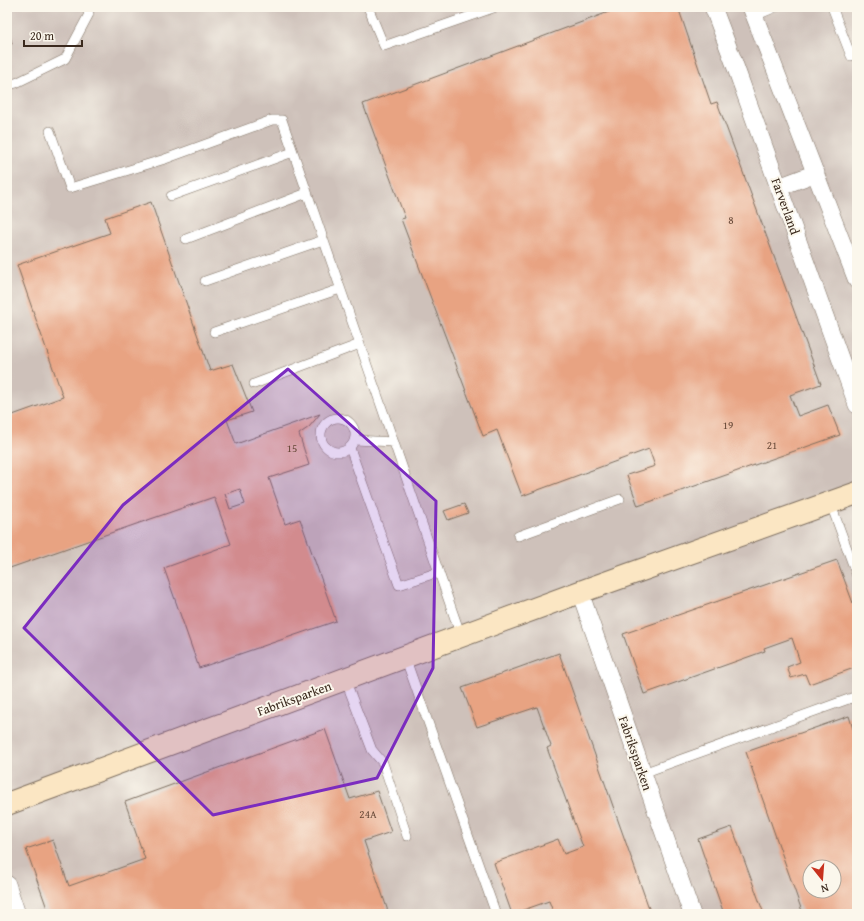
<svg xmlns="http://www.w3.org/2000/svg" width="864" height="921" font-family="'Gentium Book Plus',serif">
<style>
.industrial{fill:#cec1ba;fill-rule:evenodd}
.building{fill:#e8a382;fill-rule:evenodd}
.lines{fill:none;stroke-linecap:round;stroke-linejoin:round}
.lane-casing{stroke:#7c6d5e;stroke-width:10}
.street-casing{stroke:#7c6d5e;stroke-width:18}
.secondary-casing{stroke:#7c6d5e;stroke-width:24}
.lane{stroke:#fff;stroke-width:9}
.street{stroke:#fff;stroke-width:17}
.secondary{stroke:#fbe6c3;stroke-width:22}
.marked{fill:#7b2cbf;fill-opacity:0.2;stroke:#7b2cbf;stroke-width:3;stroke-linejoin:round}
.labels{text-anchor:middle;stroke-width:4;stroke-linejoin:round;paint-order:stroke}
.number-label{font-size:11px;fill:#664837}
.street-label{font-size:13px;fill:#3b2a1e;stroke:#fbf7ec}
</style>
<rect width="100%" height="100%" fill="#fbf7ec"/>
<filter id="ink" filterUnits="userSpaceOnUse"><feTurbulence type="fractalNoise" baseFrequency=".025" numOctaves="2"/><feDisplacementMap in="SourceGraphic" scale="8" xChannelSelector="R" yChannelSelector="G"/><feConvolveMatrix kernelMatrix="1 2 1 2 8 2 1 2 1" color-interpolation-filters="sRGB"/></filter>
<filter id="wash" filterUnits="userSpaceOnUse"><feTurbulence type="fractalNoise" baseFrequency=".012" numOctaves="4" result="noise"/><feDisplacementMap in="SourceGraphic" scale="16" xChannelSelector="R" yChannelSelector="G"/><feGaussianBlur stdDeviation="0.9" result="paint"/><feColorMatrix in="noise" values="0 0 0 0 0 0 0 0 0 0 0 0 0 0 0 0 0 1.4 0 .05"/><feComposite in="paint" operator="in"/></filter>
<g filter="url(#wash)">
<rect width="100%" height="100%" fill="#f5ead4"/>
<!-- industrial -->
<path class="industrial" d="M7 7H857V914H7ZM810 867H834V891H810Z"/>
<g id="blocks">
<!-- building -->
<path class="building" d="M622 7H678L711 104 717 102 821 384 790 395 798 416 828 405 840 435 638 506 627 475 655 466 649 449 522 496 497 430 483 436 401 219 405 218 363 104Z
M7 24 12 44 7 46Z
M151 202 210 371 233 364 252 412 227 420 236 444 320 414 309 427 299 434 309 465 269 478 285 524 300 519 336 621 199 668 164 568 231 544 214 497 7 569V417L63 397 17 265 110 233 105 218ZM240 489 245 504 230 509 225 494Z
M464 504 468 513 448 520 444 511Z
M837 560 857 614V667L809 684 805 674 791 678 787 667 800 662 792 638 764 648 765 651 644 694 623 634Z
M559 653 651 914H554L549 901 512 914 494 863 558 839 564 854 583 847 547 748 551 746 537 707 477 727 462 688Z
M849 716 853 729 857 727V914H803L746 752ZM810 867H834V891H810Z
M325 729 350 799 377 791 391 832 364 841 389 914H49L26 849 53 840 69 886 145 859 125 802Z
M732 827 764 914H724L698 839Z"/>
</g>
</g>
<g filter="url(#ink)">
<use href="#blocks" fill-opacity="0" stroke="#7c6d5e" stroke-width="1"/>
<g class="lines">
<!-- lane casing -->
<g class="lane-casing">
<path id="lane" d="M368 7 384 46 496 7
M832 7 851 56 857 54
M755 16 776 7
M7 85 16 83 65 59 89 14 86 7
M50 131 70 188 165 159 272 120H282L461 636
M171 196 293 152
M186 239 307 193
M205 281 323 240
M214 332 340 289
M254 384 360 344
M321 435a17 17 0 1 1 34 0a17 17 0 1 1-34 0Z
M355 440 394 442
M350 448 399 585 439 572
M830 502 857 576
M518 536 620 499
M405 657 496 914
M345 679 372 750 383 763 407 836
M643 773 857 696"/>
</g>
<!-- street casing -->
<g class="street-casing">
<path id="street" d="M713 7 733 60 857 405
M751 7 857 281
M779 187 816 173
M580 592 692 914
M7 884 17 914"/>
</g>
<!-- secondary casing -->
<g class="secondary-casing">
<path id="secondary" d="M7 804 580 592 857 493"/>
</g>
<!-- lane -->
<use href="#lane" class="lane"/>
<!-- street -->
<use href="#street" class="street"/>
<!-- secondary -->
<use href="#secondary" class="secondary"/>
</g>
</g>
<!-- marked area -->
<path class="marked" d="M288 369 436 501 433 668 377 778 213 815 24 628 123 505Z"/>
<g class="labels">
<!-- number labels -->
<g class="number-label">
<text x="731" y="224">8</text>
<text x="728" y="429">19</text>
<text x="772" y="449">21</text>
<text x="292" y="452">15</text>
<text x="368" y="818">24A</text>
</g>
<!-- street labels -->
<g class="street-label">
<text transform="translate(786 206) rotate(70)" y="5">Farverland</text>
<text transform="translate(294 698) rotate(-20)" y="5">Fabriksparken</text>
<text transform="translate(636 753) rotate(71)" y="5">Fabriksparken</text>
</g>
</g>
<!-- margin -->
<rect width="864" height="921" fill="none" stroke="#fbf7ec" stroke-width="24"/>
<!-- north arrow -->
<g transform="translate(822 879) rotate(163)"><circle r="19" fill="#fbf7ec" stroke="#aea59a"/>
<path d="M0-3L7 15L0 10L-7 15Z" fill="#c8321e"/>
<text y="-6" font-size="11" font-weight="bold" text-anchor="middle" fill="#3b2a1e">N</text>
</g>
<!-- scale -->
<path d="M24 40v6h58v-6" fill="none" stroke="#3b2a1e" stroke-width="2"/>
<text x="30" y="40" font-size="12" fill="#3b2a1e" stroke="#fbf7ec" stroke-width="3" paint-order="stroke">20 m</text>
</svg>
